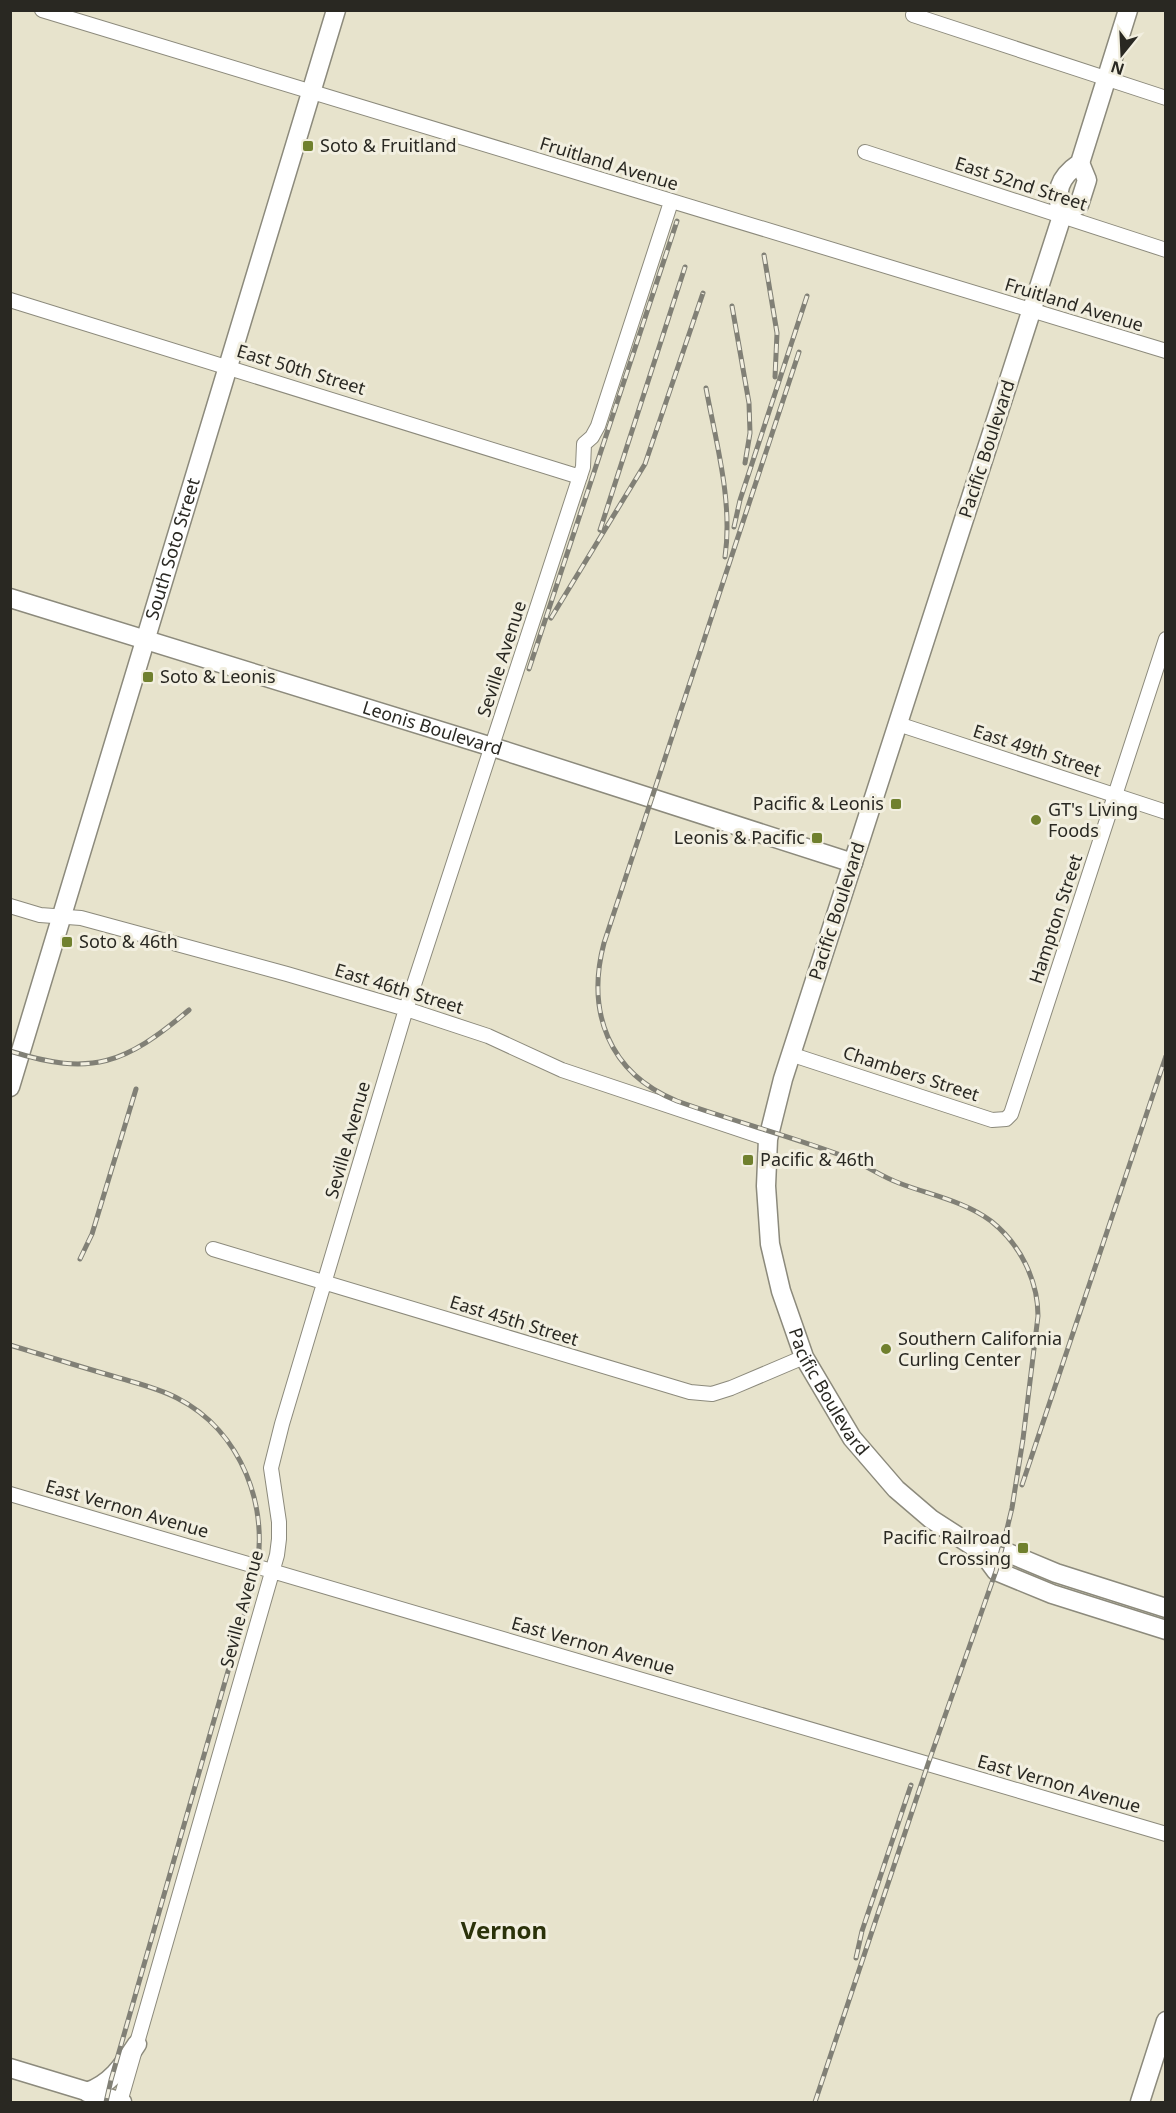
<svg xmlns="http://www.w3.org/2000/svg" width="1176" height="2113" font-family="'Noto Sans',sans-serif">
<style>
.built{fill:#e7e3cc}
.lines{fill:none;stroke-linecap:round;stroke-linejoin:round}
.minor-casing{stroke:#8c8a7c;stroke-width:16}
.major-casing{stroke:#8c8a7c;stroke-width:21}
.minor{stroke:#fff;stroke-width:14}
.major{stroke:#fff;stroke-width:18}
.rail-casing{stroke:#818076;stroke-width:5}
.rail{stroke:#f2efe0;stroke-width:3;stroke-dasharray:9;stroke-linecap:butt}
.poi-dot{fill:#70802e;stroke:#f2efe0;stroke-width:2}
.labels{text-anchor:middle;stroke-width:6;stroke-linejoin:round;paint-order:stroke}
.poi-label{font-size:18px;fill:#292822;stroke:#f2efe0;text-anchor:start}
.street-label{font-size:18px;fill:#292822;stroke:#f2efe0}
.district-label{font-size:24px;font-weight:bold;fill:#2b320a;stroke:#f2efe0}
</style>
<rect width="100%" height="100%" fill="#f2efe0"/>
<!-- built -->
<path class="built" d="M11 11H1165V2102H11Z"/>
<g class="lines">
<!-- minor casing -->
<g class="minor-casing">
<path id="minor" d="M42 10 1166 351
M913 15 1166 98
M865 152 1166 250
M10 300 580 477
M898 724 1166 812
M10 906 40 915 81 918 287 974 406 1009 488 1036 562 1070 768 1139
M790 1054 992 1120 1006 1119 1011 1114 1166 639
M213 1249 690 1392 712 1394 731 1388 804 1357
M10 1494 1166 1834
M120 2102 277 1555 279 1539V1522L271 1468 282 1424 406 1009 583 467 584 444 592 437 598 426 671 202"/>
</g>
<!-- major casing -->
<g class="major-casing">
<g id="major">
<path id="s1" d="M1128 10 1080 163C1058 178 1055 191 1062 216L783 1079 768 1139 766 1186 770 1244 781 1291 804 1357 852 1438 896 1489 931 1519 982 1552 996 1571 1052 1594 1166 1630"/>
<path d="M1062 216 1079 205 1087 180 1080 163"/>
<path id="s2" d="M10 598 502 750 853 863"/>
<path id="s3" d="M10 1087 336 10"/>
<path d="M982 1552 1001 1550 1056 1573 1166 1608"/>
<path d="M10 2068 122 2102"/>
<path d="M87 2092C112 2083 123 2065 137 2044"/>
<path d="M1140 2102 1166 2021"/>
</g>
</g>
<!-- minor -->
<use href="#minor" class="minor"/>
<!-- major -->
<use href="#major" class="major"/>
<!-- rail casing -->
<g class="rail-casing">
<path id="rail" d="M764 255 777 333 775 377
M732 306 749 403 750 433 745 463
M799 352 604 943C586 1011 608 1073 677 1101 733 1121 790 1136 846 1157 864 1164 880 1176 899 1183 930 1195 964 1201 991 1221 1020 1244 1038 1280 1038 1316L1023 1439 1012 1508 1006 1533
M706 388C716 443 733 501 725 557
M734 527 740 500 807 296
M600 530 685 267
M551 618 645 464 703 293
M529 669 677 221
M10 1051C92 1077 125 1064 189 1010
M80 1259 92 1234 136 1089
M10 1345C46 1356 81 1367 116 1377 136 1383 158 1388 177 1398 242 1431 271 1509 255 1577L111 2080 106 2102
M1022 1485 1166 1056
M856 1958 862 1931 911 1785
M815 2102 928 1764 996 1571 1008 1525"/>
</g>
<!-- rail -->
<use href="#rail" class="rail"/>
</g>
<!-- markers -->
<g class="poi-dot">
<rect x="302" y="140" width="12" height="12" rx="3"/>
<rect x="142" y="671" width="12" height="12" rx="3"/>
<rect x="890" y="798" width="12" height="12" rx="3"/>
<circle cx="1036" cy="820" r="6"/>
<rect x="811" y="832" width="12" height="12" rx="3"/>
<rect x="61" y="936" width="12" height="12" rx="3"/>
<rect x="742" y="1154" width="12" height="12" rx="3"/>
<circle cx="886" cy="1349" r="6"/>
<rect x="1017" y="1542" width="12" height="12" rx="3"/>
</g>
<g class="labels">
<!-- poi labels -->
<g class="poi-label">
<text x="320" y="152">Soto &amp; Fruitland</text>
<text x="160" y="683">Soto &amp; Leonis</text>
<text x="884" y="810" text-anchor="end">Pacific &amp; Leonis</text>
<text x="1048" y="816">GT's Living<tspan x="1048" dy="21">Foods</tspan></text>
<text x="805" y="844" text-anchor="end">Leonis &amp; Pacific</text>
<text x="79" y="948">Soto &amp; 46th</text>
<text x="760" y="1166">Pacific &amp; 46th</text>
<text x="898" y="1345">Southern California<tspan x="898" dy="21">Curling Center</tspan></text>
<text x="1011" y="1544" text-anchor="end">Pacific Railroad<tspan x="1011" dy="21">Crossing</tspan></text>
</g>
<!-- street labels -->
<g class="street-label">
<text transform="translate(609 164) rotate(17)" y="6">Fruitland Avenue</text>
<text transform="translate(1021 184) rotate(18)" y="6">East 52nd Street</text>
<text transform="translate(1074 305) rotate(17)" y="6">Fruitland Avenue</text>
<text transform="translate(301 370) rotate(17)" y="6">East 50th Street</text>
<text transform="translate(987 449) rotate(-72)" y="6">Pacific Boulevard</text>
<text dy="6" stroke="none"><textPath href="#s3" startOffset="562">South Soto Street</textPath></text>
<text transform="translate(502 659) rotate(-72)" y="6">Seville Avenue</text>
<text dy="6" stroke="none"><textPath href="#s2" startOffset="442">Leonis Boulevard</textPath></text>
<text transform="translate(1037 751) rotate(18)" y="6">East 49th Street</text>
<text transform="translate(837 911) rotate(-72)" y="6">Pacific Boulevard</text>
<text transform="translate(1056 919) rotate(-72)" y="6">Hampton Street</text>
<text transform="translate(399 989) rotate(17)" y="6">East 46th Street</text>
<text transform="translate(911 1074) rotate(18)" y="6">Chambers Street</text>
<text transform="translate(348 1140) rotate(-74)" y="6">Seville Avenue</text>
<text transform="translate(514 1321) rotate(17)" y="6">East 45th Street</text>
<text dy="6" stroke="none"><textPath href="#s1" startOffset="1456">Pacific Boulevard</textPath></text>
<text transform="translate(127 1509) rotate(16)" y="6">East Vernon Avenue</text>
<text transform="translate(242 1609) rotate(-75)" y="6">Seville Avenue</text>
<text transform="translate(593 1646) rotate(16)" y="6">East Vernon Avenue</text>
<text transform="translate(1059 1784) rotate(16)" y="6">East Vernon Avenue</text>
</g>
<!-- district labels -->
<g class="district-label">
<text x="504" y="1939">Vernon</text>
</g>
</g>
<!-- border -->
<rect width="1176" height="2113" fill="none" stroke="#292822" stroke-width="24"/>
<!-- north arrow -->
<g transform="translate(1122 54) rotate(198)" stroke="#f2efe0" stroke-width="4.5" paint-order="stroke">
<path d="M0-4.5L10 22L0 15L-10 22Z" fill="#292822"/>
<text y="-9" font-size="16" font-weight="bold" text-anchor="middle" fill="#292822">N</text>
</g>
</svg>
